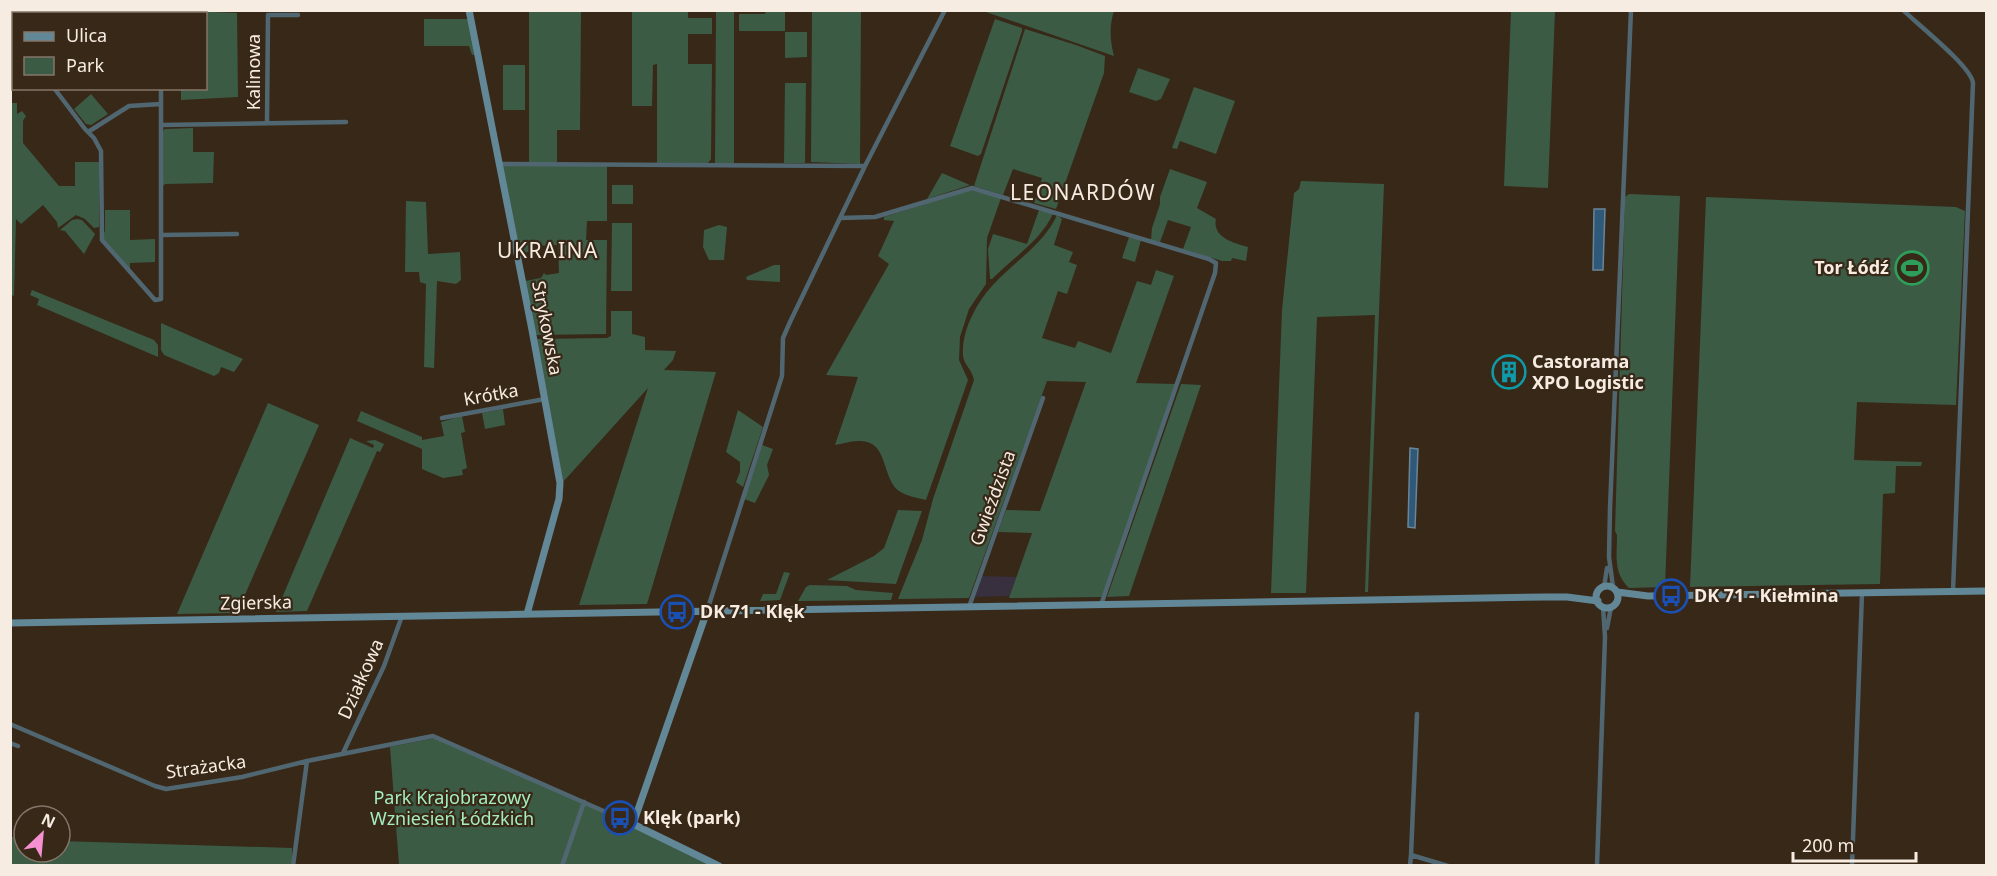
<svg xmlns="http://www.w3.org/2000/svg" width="1997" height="876" font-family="'Noto Sans',sans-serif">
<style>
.commercial{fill:#382f3f}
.green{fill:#3b5b45}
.water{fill:#2f5979;stroke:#6b8598;stroke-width:1.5}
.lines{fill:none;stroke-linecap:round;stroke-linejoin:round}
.street{stroke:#506771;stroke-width:4.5}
.secondary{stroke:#628897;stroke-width:7}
.labels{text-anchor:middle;stroke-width:4.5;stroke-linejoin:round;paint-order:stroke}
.street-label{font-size:18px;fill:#f7ece2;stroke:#382818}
.poi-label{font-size:18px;font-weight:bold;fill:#f7ece2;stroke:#382818;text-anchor:start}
.park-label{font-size:18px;fill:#a4eebc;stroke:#382818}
.quarter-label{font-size:21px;letter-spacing:1.5px;fill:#f7ece2;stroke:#382818}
</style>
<rect width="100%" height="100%" fill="#382818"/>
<!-- commercial -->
<path class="commercial" d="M982 576 1017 577 1010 596 975 597Z"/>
<!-- green -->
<path class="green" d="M163 10 237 13 238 97 181 100V89L206 88V14H163Z
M529 11H581L580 130H557V162H529Z
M632 11H688V18H712V34H688V64H712L711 159 708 163H657V64L653 65 652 106H632Z
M716 11H734V163H715Z
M766 11H785V31H739V14H765Z
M812 11H861L860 164 811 162Z
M983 11H1114C1109 26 1110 41 1114 56Z
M1511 11H1555L1548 188 1504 186Z
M424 19H468L476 54 472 55 469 46H424Z
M995 19 1022 28V31L981 154 978 156 950 146Z
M1025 29 1076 45 1105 56 1104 73 1056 209 1034 203 1042 178 1013 169 1003 195 974 186Z
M785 32H807V57L785 58Z
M503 65H525V110H503Z
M1138 68 1170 79 1161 99 1156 101 1129 92Z
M785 83H806L805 163H784Z
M1194 87 1235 101 1216 154 1180 141 1177 149 1172 148Z
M91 94 108 114 91 125 86 124 74 109Z
M10 103H17V114L22 111 26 116 23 121V143L59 186H75V162H99V227L94 228 85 219 76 215 58 228 57 222 43 205 21 224 16 219 14 296 11 295Z
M193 128V152H214L213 183 165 184 162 187V132L165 129Z
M504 165H604L607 167V221H587L586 240H607L606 334 535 335 525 281 541 278 544 273 546 275 559 273 558 245 533 246V252H519L501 169Z
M1170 169 1207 182 1197 208 1216 219C1212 237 1233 243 1248 247L1246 261 1232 258 1231 261H1222L1183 249 1191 227 1168 220 1160 242 1151 240 1152 228 1160 204V197Z
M942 173 970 185 927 199Z
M1301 181 1384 184 1368 592H1365L1375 315 1317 317 1306 593H1271L1282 310 1294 193 1299 189Z
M612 185H633V204H612Z
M971 190 1001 198 987 238 986 284 969 309 960 337 959 360 968 380 926 500C918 498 906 496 899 491 881 478 889 439 858 441 850 441 842 444 835 445L858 377 826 375 889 264 878 256 894 221 884 220V217Z
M1629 194 1680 196 1665 587 1629 588C1613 573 1617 556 1617 535L1615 531 1625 197Z
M1706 197 1956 207 1965 211 1956 405 1857 402 1854 460 1922 462 1921 466H1896L1895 493 1883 494 1880 584 1690 587Z
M406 201 426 202 428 254 460 252 461 280 456 284 437 281 434 368 424 367 426 284 420 282 419 272H405Z
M105 210H130V240L155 239V262L130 263V270L103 238V233L105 232Z
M1039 210 1053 214C1040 241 1013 258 992 279H990L988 249 993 234 1027 244Z
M1057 215 1062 219 1054 245 1073 252 1069 262 1077 265 1067 294 1058 291 1042 338 1075 348 1078 341 1111 353 1137 281 1151 285 1156 270 1174 276 1136 383 1175 384 1102 597 1009 598 1032 533 998 532 1006 510 1040 511 1086 382 1047 381 969 598 898 599 922 540 933 499 974 380C972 369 964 365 963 356 962 342 966 328 972 316 992 271 1039 255 1057 215Z
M77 219 82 220 95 234 84 254 65 231 60 230 72 220Z
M612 223H632V291H611Z
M719 225 727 227 724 260H709L703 247 704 230Z
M1129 237 1141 240 1135 262 1122 258Z
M774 265H780V282L747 280 746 277Z
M32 290 154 340 158 345V357L37 305 39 299 30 295Z
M611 311H632V334L645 337V350L676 351 673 360 664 370 716 372 647 604 579 605 648 388 563 482 536 339 607 338 611 336Z
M161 323 243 359 234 372 221 367 219 373 214 376 164 355 161 350Z
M1181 384 1201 385 1129 596 1107 597Z
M268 403 319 425 237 613 177 614Z
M503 409 505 425 485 429 482 413Z
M738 410 763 427 743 487 736 482 740 472V462L726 452Z
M361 411 422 437V440L444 436 441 422 462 416 465 432 461 433 467 468 462 470 463 475 443 478 422 469V449L357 421Z
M350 438 373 448 374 445 366 441 375 440 384 444 380 452 377 451 307 611 276 612Z
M762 445 773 449 767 465 769 475 755 503 744 499Z
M898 510 922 511 896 584 827 580 874 556 884 548Z
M784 572 790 573 780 600 760 601 763 594H776Z
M810 585 847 586 856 590 893 593 891 600 798 601 806 587Z
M435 738 582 803 711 865H399L390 747Z
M10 837 24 838V852H60V841L292 848V865H11Z"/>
<!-- water -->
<path class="water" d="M1594 209H1605L1603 270H1593Z
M1410 448 1418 449 1415 528 1408 527Z"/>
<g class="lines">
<!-- street -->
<path class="street" d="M161 10V14
M1903 10C1917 24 1971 66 1973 83L1953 591
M54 88 85 129 94 138 101 151 102 240 155 300 161 299V88
M267 123 268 15H298
M161 125 346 122
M88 132 129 106 161 104
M498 164 865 166
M840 218 875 217 972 188 1209 259 1216 263 1215 273 1101 605
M161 235 237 234
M442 418 545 399
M1604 587 1607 568
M1613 587 1609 557 1610 508 1631 10
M969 607 1043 398
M707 611 782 376 783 338 790 322 865 166 945 10
M1607 628 1611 607
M10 724 155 786 166 789 242 777 307 761 433 736 633 824
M10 743 18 746
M343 753 384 666 402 616
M1411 855 1417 714
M293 866 307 761
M562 866 584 802
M1410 866 1411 855 1448 866
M1597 866 1605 637 1603 607
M1852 866 1862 593"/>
<!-- secondary -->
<path class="secondary" d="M469 10 532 330 560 483 559 499 527 614
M1596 597a11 11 0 1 1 22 0a11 11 0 1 1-22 0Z
M1617 592 1648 596 1986 591
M707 611 633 824 719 866
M10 623 1546 597H1567L1598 601"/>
</g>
<!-- icons -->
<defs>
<g id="stadium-ring" transform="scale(1.725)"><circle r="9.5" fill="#382818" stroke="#2e9e5b" stroke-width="1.5"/><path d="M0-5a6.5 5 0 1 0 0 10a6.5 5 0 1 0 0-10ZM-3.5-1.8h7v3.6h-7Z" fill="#2e9e5b"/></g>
<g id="building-ring" transform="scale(1.725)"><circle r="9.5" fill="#382818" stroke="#0f9aa8" stroke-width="1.5"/><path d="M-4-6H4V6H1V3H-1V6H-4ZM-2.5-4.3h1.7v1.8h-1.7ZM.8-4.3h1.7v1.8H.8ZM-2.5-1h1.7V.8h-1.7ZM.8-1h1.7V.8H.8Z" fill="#0f9aa8"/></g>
<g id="bus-ring" transform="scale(1.725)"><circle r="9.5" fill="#382818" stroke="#1a4fb4" stroke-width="1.5"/><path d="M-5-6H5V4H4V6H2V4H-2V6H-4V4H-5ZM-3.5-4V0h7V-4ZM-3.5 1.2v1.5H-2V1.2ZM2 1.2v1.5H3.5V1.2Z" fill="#1a4fb4"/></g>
</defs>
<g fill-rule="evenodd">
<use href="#stadium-ring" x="1912" y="268"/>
<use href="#building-ring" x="1509" y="372"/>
<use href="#bus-ring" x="1671" y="596"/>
<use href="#bus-ring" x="677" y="612"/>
<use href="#bus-ring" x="620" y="818"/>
</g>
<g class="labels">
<!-- street labels -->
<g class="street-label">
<text transform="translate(254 72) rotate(-90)" y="6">Kalinowa</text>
<text transform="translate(547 328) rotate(79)" y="6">Strykowska</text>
<text transform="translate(491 395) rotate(-10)" y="6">Krótka</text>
<text transform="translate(993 498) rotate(-70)" y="6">Gwieździsta</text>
<text transform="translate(256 603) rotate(-1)" y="6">Zgierska</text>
<text transform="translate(361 679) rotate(-66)" y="6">Działkowa</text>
<text transform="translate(206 767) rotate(-8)" y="6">Strażacka</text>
</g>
<!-- poi labels -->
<g class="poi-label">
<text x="1889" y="274" text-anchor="end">Tor Łódź</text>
<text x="1532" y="368">Castorama<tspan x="1532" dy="21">XPO Logistic</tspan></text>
<text x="1694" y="602">DK 71 - Kiełmina</text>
<text x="700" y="618">DK 71 - Klęk</text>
<text x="643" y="824">Klęk (park)</text>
</g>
<!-- park labels -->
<g class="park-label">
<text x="452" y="804">Park Krajobrazowy<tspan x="452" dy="21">Wzniesień Łódzkich</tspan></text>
</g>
<!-- quarter labels -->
<g class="quarter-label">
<text x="1083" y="200">LEONARDÓW</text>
<text x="548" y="258">UKRAINA</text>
</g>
</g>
<!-- border -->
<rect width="1997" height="876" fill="none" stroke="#f7ece2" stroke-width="24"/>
<!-- legend -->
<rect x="12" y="12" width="195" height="78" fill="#382818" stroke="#847669" stroke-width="1.5"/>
<rect x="24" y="32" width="30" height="9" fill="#628897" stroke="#847669" stroke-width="1.5"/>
<text x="66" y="42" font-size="18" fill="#f7ece2">Ulica</text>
<rect x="24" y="57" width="30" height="18" fill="#3b5b45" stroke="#847669" stroke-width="1.5"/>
<text x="66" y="72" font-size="18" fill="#f7ece2">Park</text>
<!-- north arrow -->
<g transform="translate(42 834) rotate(26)"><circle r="28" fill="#382818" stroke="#847669" stroke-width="1.5"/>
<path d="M0-4.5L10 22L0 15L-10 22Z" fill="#f690d0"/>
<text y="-9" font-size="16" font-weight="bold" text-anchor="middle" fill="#f7ece2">N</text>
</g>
<!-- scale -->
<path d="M1793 852v9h123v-9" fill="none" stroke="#f7ece2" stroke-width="3"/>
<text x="1802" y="852" font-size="18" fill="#f7ece2" stroke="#382818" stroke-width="4.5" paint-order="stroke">200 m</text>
</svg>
